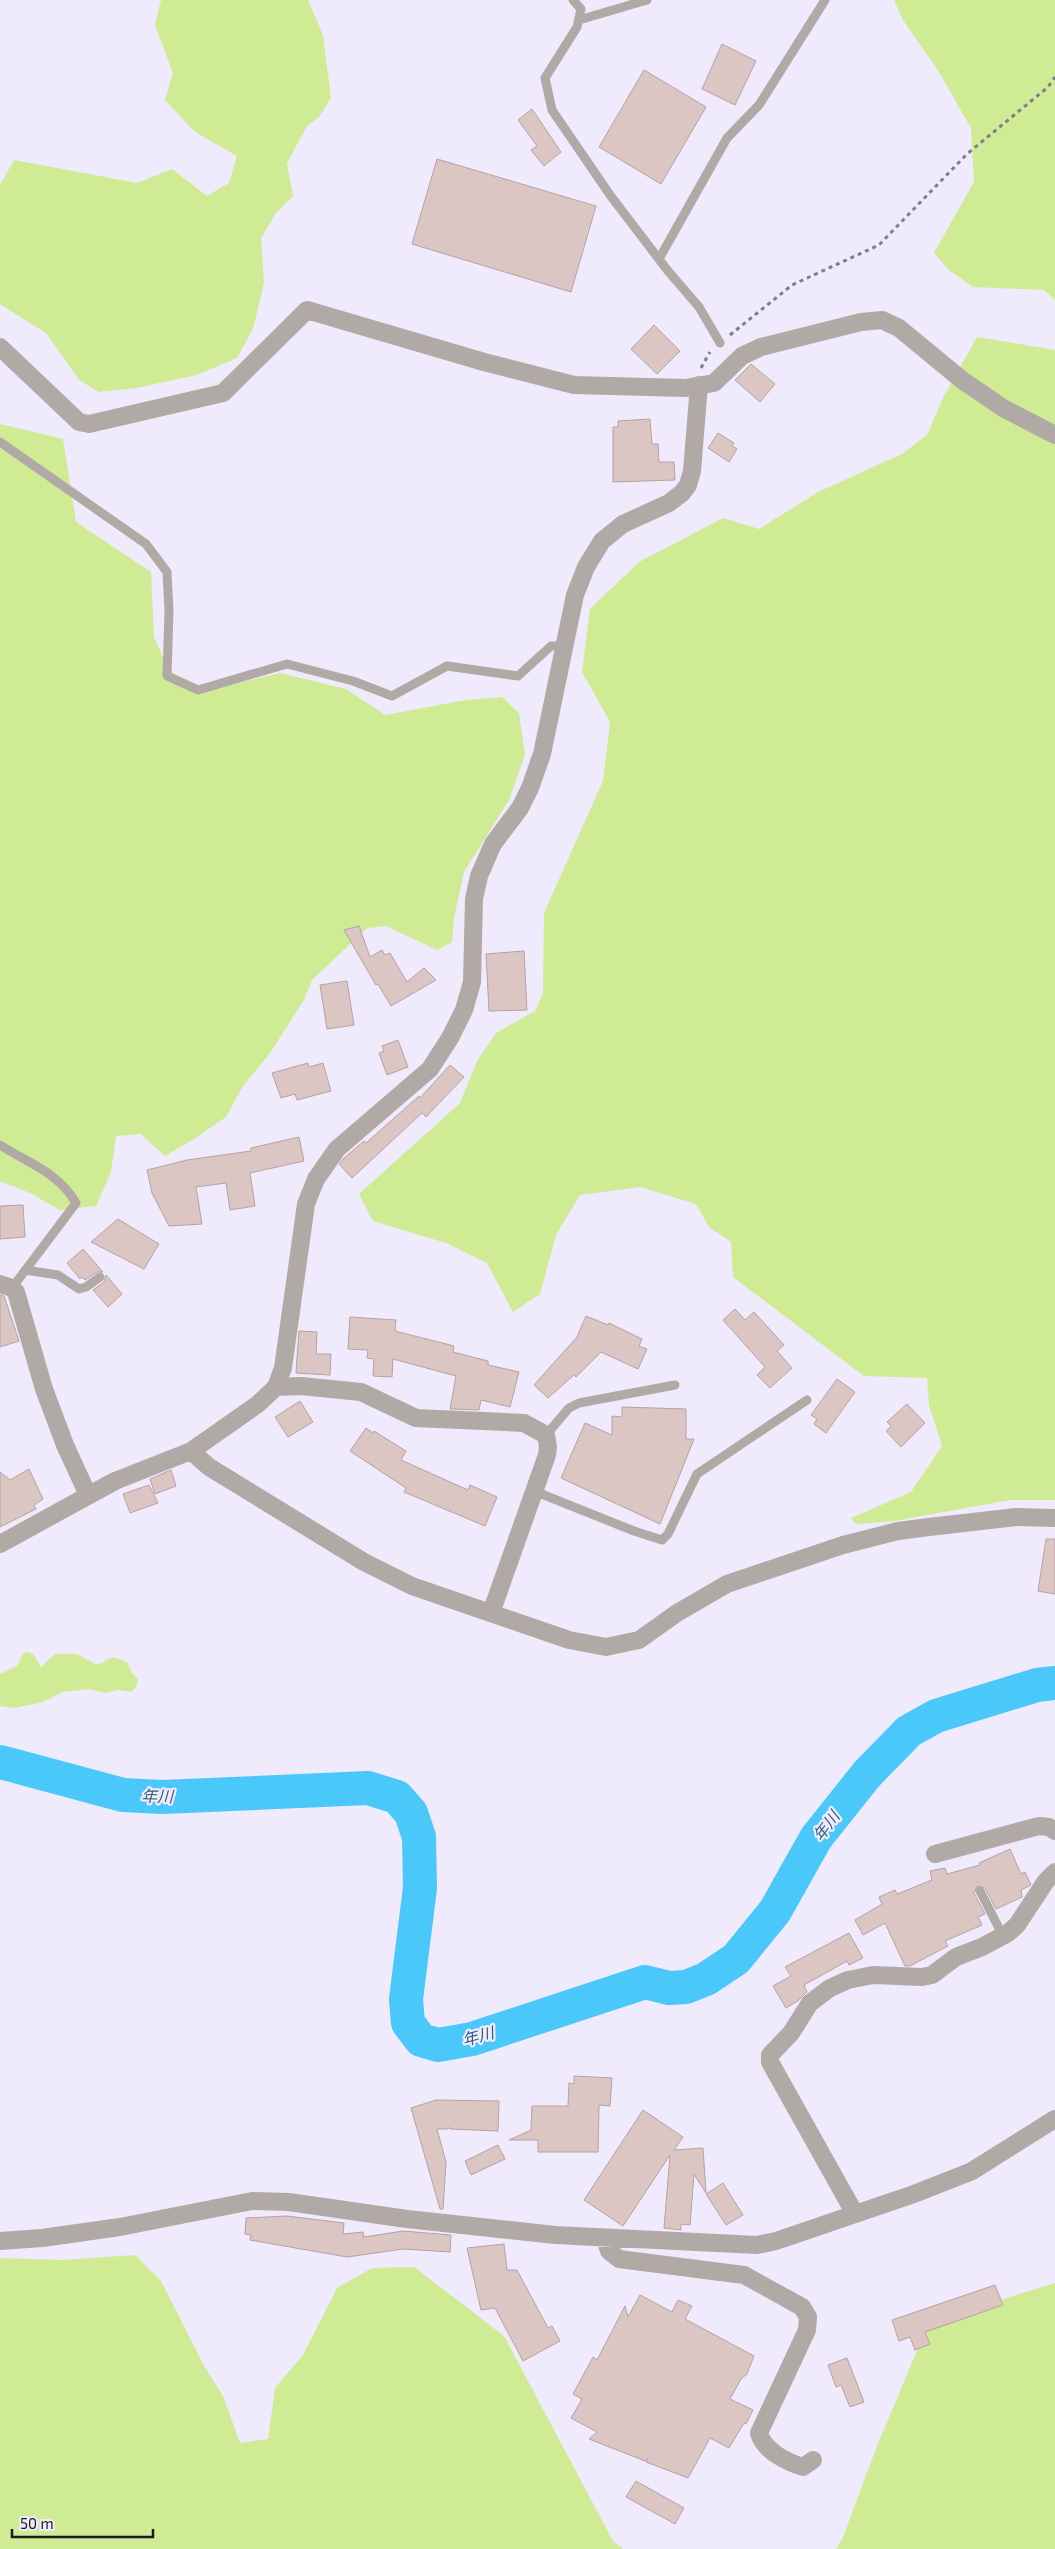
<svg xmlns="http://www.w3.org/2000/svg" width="1055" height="2549" font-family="'Exo 2','Noto Sans JP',sans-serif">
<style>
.green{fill:#cfeb94}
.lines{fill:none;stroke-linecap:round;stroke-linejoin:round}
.river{stroke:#4ac8f9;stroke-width:34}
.building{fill:#dbc6c4;stroke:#b6a2a0}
.path{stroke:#817e89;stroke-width:3;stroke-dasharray:4 4;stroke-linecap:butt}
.service{stroke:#b1a9a6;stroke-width:9}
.minor{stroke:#b1a9a6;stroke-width:18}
.labels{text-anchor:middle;stroke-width:4.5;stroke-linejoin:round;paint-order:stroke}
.water-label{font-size:16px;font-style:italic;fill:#2d5e73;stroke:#efeafc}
</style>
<rect width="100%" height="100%" fill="#efeafc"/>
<!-- green -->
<path class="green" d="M161 0H308L323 35 331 98 319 117 307 126 287 163 293 196 276 213 261 238 264 283 253 329 237 358 197 375 136 388 99 392 79 380 46 333 0 304V185L14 160 137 183 172 169 207 196 229 183 237 156 195 132 165 100 173 73 155 25Z
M894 0H1055V300L1044 290 973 287 949 270 934 253 974 182 971 128 939 72 903 20Z
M977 337 1055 350V1500H1010L894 1521 856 1524 851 1518 911 1492 942 1446 929 1405 927 1378 864 1376 733 1277 731 1242 709 1227 696 1204 640 1187 580 1195 556 1235 540 1294 513 1312 487 1263 446 1243 373 1221 359 1194 460 1103 477 1061 496 1033 535 1011 543 993 544 913 603 781 610 722 582 672 590 609 639 562 723 518 759 529 818 492 902 454 927 435 943 398Z
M0 424 63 439 76 522 151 572 154 637 169 671 209 690 280 673 346 689 385 715 466 700 502 697 519 713 525 755 509 800 464 872 454 917 452 942 437 950 386 926 367 928 312 980 304 1000 270 1053 243 1086 226 1117 194 1139 165 1156 141 1134 116 1136 111 1172 96 1206 60 1210 30 1193 0 1181Z
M28 1652 34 1655 41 1667 55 1654H77L97 1665 113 1657 127 1662 132 1673 138 1679 136 1687 131 1692 118 1690 106 1693 89 1689 63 1692 43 1702 14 1708 0 1706V1674L17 1666 23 1653Z
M135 2255 161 2281 204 2366 223 2396 240 2443 268 2439 275 2388 303 2355 337 2288 372 2268 414 2267 504 2336 613 2541 623 2549H0V2258L62 2260Z
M1055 2283V2549H836L843 2537 877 2446 929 2322Z"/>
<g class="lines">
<!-- river -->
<path class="river" d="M0 1762 123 1795 162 1797 368 1788 397 1797 411 1813 419 1837 420 1888 406 1999 408 2023 421 2040 438 2045 472 2039 645 1982 669 1988 686 1987 706 1979 736 1959 775 1911 816 1838 867 1774 909 1731 936 1716 1037 1685 1055 1683"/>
</g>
<!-- building -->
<path class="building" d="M722 44 756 61 735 105 702 89Z
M644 70 706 107 661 184 599 147Z
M532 109 561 152 544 166 531 150 537 146 518 120Z
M437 159 596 206 571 292 412 244Z
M654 325 680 351 657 374 631 349Z
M751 364 775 384 760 402 735 380Z
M650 419 652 444H658L659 462H674L675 480 613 482V427H618V421Z
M718 433 734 443 732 446 737 449 729 462 708 448Z
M359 926 370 957 382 950 385 955 390 953 407 982 424 968 436 980 391 1006 378 984 376 985 344 930Z
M524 951 527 1010 489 1011 486 954Z
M347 981 354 1025 327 1029 320 985Z
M398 1040 408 1067 387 1075 379 1053 384 1051 382 1046Z
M308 1063 309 1067 323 1063 331 1091 297 1100 295 1094 281 1098 272 1073Z
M450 1065 464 1077 426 1117 422 1113 352 1178 339 1164 343 1159 364 1141 366 1143 419 1096 420 1098Z
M299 1137 304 1161 250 1173 255 1206 230 1210 226 1183 196 1187 202 1224 169 1226 152 1193 147 1170 187 1160 251 1151V1148Z
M23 1205 25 1237 0 1239V1206Z
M118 1219 159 1244 144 1269 91 1242Z
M83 1249 103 1272H97L85 1280 82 1277 80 1279 67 1263Z
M106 1275 122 1294 108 1307 93 1290 104 1282Z
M0 1295 4 1296 19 1341 0 1347Z
M735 1309 745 1320 754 1312 784 1345 777 1351 792 1368 770 1388 757 1375 765 1367 723 1320Z
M586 1316 608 1325 609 1323 642 1339 639 1346 647 1349 638 1369 601 1352 576 1377 574 1375 548 1398 534 1385 577 1337Z
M350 1317 396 1320 395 1331 454 1346 453 1352 488 1361V1365L519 1372 510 1407 481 1400 479 1410 450 1409 456 1376 393 1359 392 1377 373 1376 374 1359 367 1358 368 1350 348 1349Z
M299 1331 317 1332 316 1354H331L330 1375 296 1373Z
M837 1379 855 1392 826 1433 814 1424 817 1419 811 1415Z
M300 1401 313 1422 288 1437 275 1417Z
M907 1404 925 1423 901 1447 886 1431 891 1426 887 1422Z
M622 1407 686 1409V1439H694L660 1524 561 1478 585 1423 612 1435V1416L622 1417Z
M366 1428 373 1433 374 1431 406 1451 401 1460 468 1490 470 1485 497 1497 485 1526 404 1492 406 1488 350 1451Z
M29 1469 43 1499 34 1505 36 1509 0 1527V1472L10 1480Z
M171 1470 176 1486 155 1494 150 1479Z
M149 1485 158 1503 130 1513 123 1494Z
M1046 1539H1055V1594L1038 1591Z
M1010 1849 1021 1874 1025 1872 1031 1885 1021 1890 1022 1897 996 1909 985 1888 977 1886 974 1893 985 1914 978 1917 982 1925 945 1941 948 1946 910 1966H905L885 1923 863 1935 855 1920 882 1904 879 1897 895 1890 897 1894 932 1880 930 1871 945 1868 947 1874 980 1865 979 1863Z
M849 1933 863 1958 849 1965 847 1961 804 1985 807 1992 799 2000 786 2008 773 1986 791 1976 785 1967Z
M574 2076 612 2078 610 2106 599 2105 598 2152H538V2140H509L531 2130 532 2106H568L569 2083 574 2084Z
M436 2100 499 2101 498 2131 450 2129 448 2127V2129H437L446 2162 443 2209H440L411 2108Z
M643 2110 683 2137 674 2150 703 2148 706 2193 694 2174 690 2225 681 2224V2230L664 2228 670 2155 623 2226 584 2200Z
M498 2145 505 2159 471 2175 465 2161Z
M723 2183 743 2215 726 2225 706 2194Z
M287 2216 344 2223 343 2234 363 2232 364 2237 403 2231 451 2235 450 2252 403 2249 347 2257 250 2240 251 2235 245 2234 246 2218Z
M504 2244 507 2270H517L548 2328 552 2326 560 2341 523 2361 495 2308 481 2310 467 2248Z
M995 2285 1003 2305 925 2332 930 2344 915 2350 910 2337 899 2341 892 2320Z
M640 2295 672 2312 678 2300 692 2306 685 2319 754 2356 747 2374 741 2379 730 2399 753 2410 746 2424 744 2423 729 2448 710 2438 688 2478 646 2462 648 2459 645 2461 589 2439 597 2432 571 2418 582 2399 573 2394 593 2357 597 2360 625 2306 628 2317Z
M847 2358 864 2402 850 2407 841 2385 836 2387 828 2365Z
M636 2481 684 2508 675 2524 626 2497Z"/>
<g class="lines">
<!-- path -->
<path class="path" d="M730 335 792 285 879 245 967 154 1048 87 1055 77
M701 368 710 352"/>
<!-- service -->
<path class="service" d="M573 0 581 9 577 27 545 78 552 110 610 195 668 271 699 307 720 343
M579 20 647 0
M659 259 727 138 759 105 825 0
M0 442 146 544 167 572 169 611 167 676 198 690 287 664 353 681 392 696 447 666 518 676 551 646H565
M0 1145C28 1163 58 1172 76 1203L12 1288
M25 1270 58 1275 79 1289 86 1287 100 1277
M546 1435 569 1408 579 1403 675 1385
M534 1491 634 1531 662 1540 668 1534 697 1474 807 1400
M980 1891 1003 1936"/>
<!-- minor -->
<path class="minor" d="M0 347 79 422 89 424 223 393 307 310 484 362 574 385 685 388 714 383 742 356 761 347 861 322 882 320 899 328 962 380 1003 408 1055 435
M0 1284 12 1288 16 1292 44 1389 65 1445 88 1495
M276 1387 301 1386 361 1392 416 1418 524 1423 546 1435 548 1447 547 1455 491 1613
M191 1451 209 1467 364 1562 412 1586 569 1640 606 1647 639 1640 677 1613 727 1584 843 1545 898 1531 929 1527 1016 1517 1055 1518
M0 1544 115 1481 191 1451 258 1404 276 1387 283 1368 306 1204 316 1179 337 1149 430 1069 450 1038 464 1010 472 982 474 899 479 876 493 844 520 808 530 788 542 754 575 595 586 567 602 541 623 524 669 503 682 493 688 485 692 471 699 385
M935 1854 1039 1826 1049 1827 1055 1831
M855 2214 770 2062V2055L791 2033 810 2003 830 1988 848 1980 873 1975 922 1977 932 1975 956 1957 982 1947 1008 1933 1017 1925 1046 1881 1055 1872
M605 2238 609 2251 619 2259 744 2275 802 2307 808 2317 807 2330 759 2433C764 2451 787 2462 803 2467L813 2460
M0 2241 42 2238 120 2227 252 2201 289 2202 407 2219 555 2235 757 2245 776 2241 911 2195 972 2171 1055 2119"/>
</g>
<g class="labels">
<!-- water labels -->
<g class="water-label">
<text transform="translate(157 1796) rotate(1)" y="6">年川</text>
<text transform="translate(826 1826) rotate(-53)" y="6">年川</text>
<text transform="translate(478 2036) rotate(-15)" y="6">年川</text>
</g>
</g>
<!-- scale -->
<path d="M12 2529v8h141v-8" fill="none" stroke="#1b191f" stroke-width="2.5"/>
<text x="20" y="2529" font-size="15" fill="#1b191f" stroke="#efeafc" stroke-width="4" paint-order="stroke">50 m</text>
</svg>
